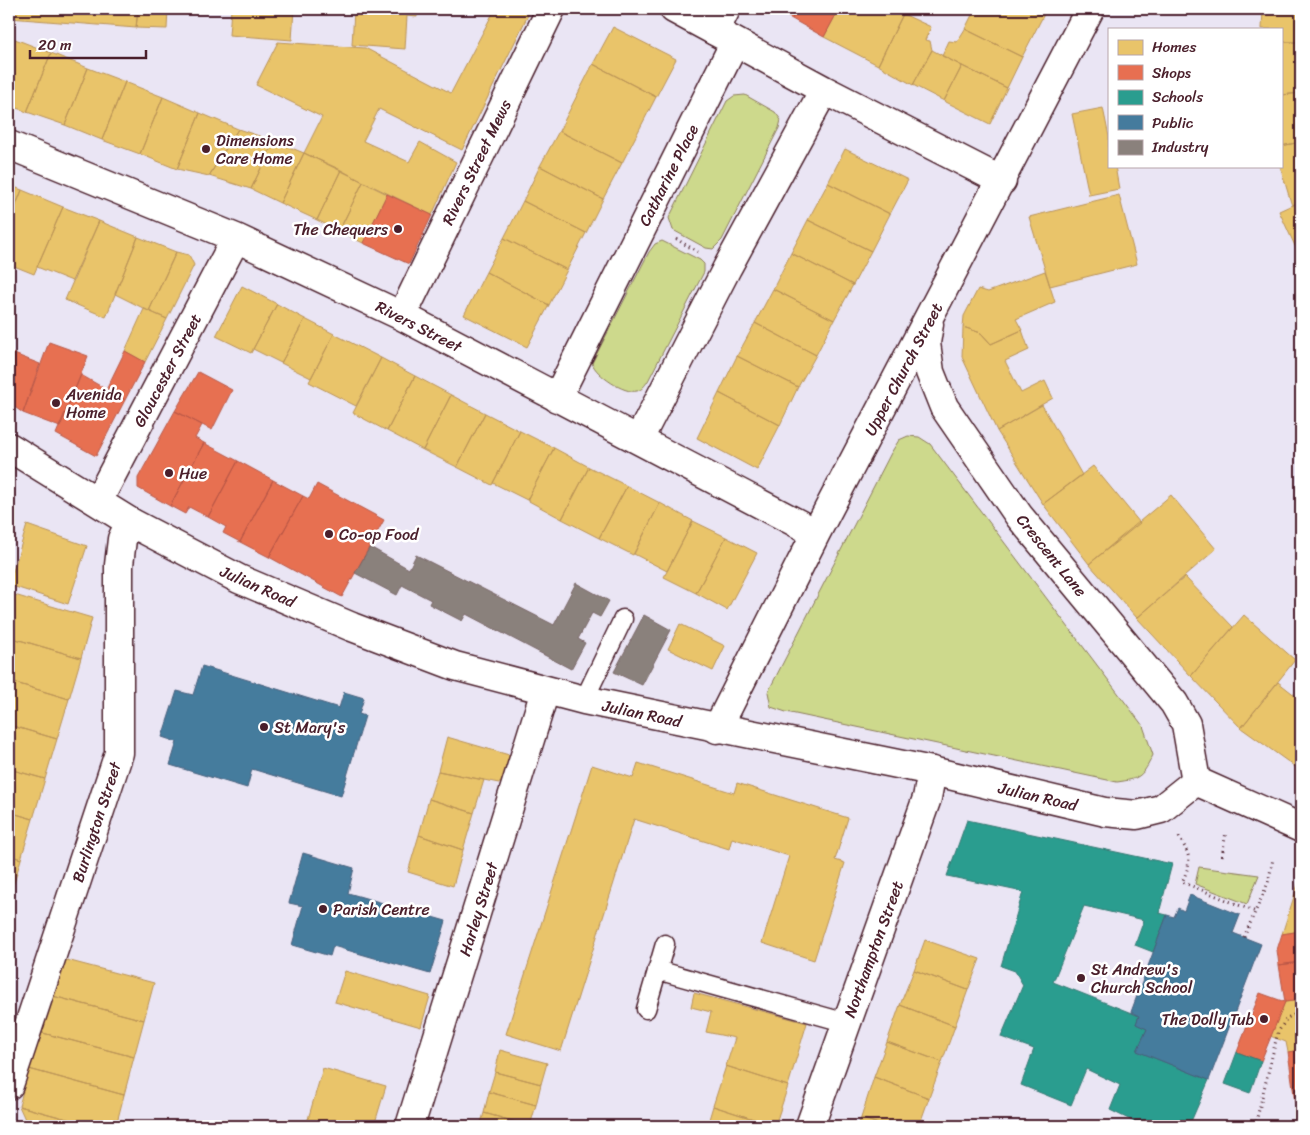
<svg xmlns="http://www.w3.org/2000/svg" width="1310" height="1135" font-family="Sriracha,sans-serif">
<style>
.green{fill:#cdd98c;stroke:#8c7c5c}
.homes{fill:#e9c46a;stroke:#b99257}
.shops{fill:#e76f51;stroke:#b85746}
.schools{fill:#2a9d8f;stroke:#347771}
.public{fill:#457b9d;stroke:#465f7b}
.industry{fill:#8a817c;stroke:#776464}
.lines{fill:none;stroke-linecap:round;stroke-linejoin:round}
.service-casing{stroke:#4a1f2b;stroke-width:21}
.pedestrian-casing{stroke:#4a1f2b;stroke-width:31}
.minor-casing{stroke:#4a1f2b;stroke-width:31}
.tertiary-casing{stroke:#4a1f2b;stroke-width:31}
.path{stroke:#4a1f2b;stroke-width:3;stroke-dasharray:1 4;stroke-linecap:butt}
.service{stroke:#fff;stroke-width:18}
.pedestrian{stroke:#fff;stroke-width:28}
.minor{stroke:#fff;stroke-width:28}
.tertiary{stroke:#fff;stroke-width:28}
.poi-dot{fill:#4a1f2b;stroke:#fff;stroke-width:2}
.labels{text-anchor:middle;stroke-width:5;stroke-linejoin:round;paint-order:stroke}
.poi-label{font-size:16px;fill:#4a1f2b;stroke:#fff;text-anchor:start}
.street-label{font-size:16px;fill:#4a1f2b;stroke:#fff}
</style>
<rect width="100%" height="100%" fill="#eae5f4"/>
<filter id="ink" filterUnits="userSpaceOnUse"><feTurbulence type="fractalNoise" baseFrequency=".02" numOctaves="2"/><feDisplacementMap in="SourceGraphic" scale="10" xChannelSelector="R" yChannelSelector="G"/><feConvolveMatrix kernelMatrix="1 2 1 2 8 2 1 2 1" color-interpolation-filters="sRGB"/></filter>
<g filter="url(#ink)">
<!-- green -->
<path class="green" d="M745 95 775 112 781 120 779 128 722 240 713 249 706 248 673 230 669 218 727 101 734 96Z
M662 241 700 260 704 264V272L648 381C645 385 642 390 637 391 624 394 596 375 592 363L649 252 655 244Z
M908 436 919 437 930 444 1143 726 1153 755C1143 776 1140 779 1117 782L786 712 771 707 768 692 891 453 899 440Z
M1199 867 1259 875 1247 904 1195 884Z"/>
<!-- homes -->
<path class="homes" d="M9 9H138L136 28 9 18Z
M138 9H168L167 29 136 28Z
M231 9H294L292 40 229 35Z
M361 9H417V17L407 16 405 49 352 45 354 10Z
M495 9H531L462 150 379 109 363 141 409 162 420 142 456 162 432 215 304 153 322 117 256 85 278 42 365 48 451 93Z
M839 9H893L903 14 878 65 824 37Z
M975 9H1028L1043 16 1022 57 965 29Z
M1028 9H1047L1043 16Z
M1263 9H1301V42H1281V29H1262Z
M903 14 931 27 925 40 930 41 932 50 913 85 878 65Z
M613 27 676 59 656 97 593 64Z
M965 29 1022 57 1007 88 942 56 949 41 957 42Z
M15 39 51 53 27 112 9 105V54Z
M1281 42H1301V93L1281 95Z
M932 50 962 66 944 101 913 85Z
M51 53 88 68 65 125 27 112Z
M593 64 656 97 622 163 559 131Z
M962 66 1007 88 990 124 944 101Z
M88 68 125 82 102 140 65 125Z
M125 82 163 97 140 154 102 140Z
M1301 93V142L1281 146V95Z
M163 97 200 113 177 169 140 154Z
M1103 108 1109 137V166H1115L1119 189 1089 195 1072 114Z
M200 113 238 129 209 176 177 169Z
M238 129 274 141 251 189 209 176Z
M559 131 622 163 603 199 540 166Z
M274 141 304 153 280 203 251 189Z
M1301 142V201L1292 206 1280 166 1281 146Z
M845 149 908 180 890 214 828 183Z
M304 153 341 170 317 220 280 203Z
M540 166 603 199 586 233 523 201Z
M341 170 363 182 339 231 317 220Z
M363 182 387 194 363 243 339 231Z
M828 183 890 214 871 251 808 220Z
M9 185 22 190 9 223Z
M22 190 63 207 34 274 9 264V223Z
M1119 195 1137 264 1050 286 1029 217Z
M523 201 586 233 567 270 504 238Z
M1301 201V259L1279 211Z
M63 207 99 221 72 281 37 267Z
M808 220 871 251 853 285 791 253Z
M99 221 138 237 106 317 65 300Z
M138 237 176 252 149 311 115 294Z
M504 238 567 270 549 305 486 272Z
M176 252 189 255 194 265 167 319 149 311Z
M791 253 853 285 834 320 773 289Z
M1045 271 1055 302 1016 319 1022 330 991 344 981 333 963 327 964 316 978 289 988 292Z
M486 272 549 305 527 347 464 315Z
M242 286 277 304 251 353 216 336Z
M773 289 834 320 816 355 755 323Z
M277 304 305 319 281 363 253 349Z
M144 309 167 319 145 362 125 351Z
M305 319 334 334 311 378 281 363Z
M755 323 816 355 798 387 737 356Z
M963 327 981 333 991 344 1022 330 1029 350 1005 361 1021 393 1045 381 1053 398 997 431 962 357Z
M334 334 381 358 356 406 309 382Z
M737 356 798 387 780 425 719 393Z
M381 358 415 376 387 431 353 413Z
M415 376 451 395 423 450 387 431Z
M719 393 780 425 757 470 697 438Z
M451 395 485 413 457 467 423 450Z
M1042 405 1082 475 1043 504 997 431Z
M485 413 520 431 492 485 457 467Z
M520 431 554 448 527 500 493 483Z
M554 448 589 467 562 519 527 500Z
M1093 466 1140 523 1089 564 1043 504Z
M589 467 627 486 599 538 562 519Z
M627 486 660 503 633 555 599 538Z
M1171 495 1216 549 1137 618 1089 564Z
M660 503 693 521 667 571 634 554Z
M693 521 726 537 696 593 664 577Z
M27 525 87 546 68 604 9 585Z
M726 537 757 553 727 610 696 593Z
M1185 577 1233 627 1191 676 1137 618Z
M11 594 92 618 81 658 9 637V602Z
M1244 615 1295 660 1241 728 1191 676Z
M680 624 725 646 713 671 668 649Z
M9 637 81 658 69 699 9 681Z
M9 681 69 699 57 739 9 725Z
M1278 682 1301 700V771L1241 728Z
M9 725 57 739 45 779 9 769Z
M447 737 516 757 504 784 438 771Z
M638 763 734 793 737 783 848 818 835 860 845 863 814 960 762 943 789 856 732 838 729 849 634 819 561 1051 506 1034 592 765 633 778Z
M9 769 45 779 33 819 9 812Z
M438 771 484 780 474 813 429 799Z
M429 799 474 813 463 850 419 835Z
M9 812 33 819 21 859 9 855Z
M419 835 463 850 453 886 408 872Z
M9 855 21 859 9 900Z
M1299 881 1301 882V931L1282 934Z
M925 940 980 959 968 990 914 970Z
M59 958 154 983 144 1020 49 995Z
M914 970 968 990 955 1026 900 1005Z
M345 971 430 996 421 1027 335 1002Z
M694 993 807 1023 788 1086 726 1066 735 1038 706 1032 711 1012 691 1007Z
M49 995 144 1020 134 1057 39 1032Z
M1301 1000V1050L1288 1052 1286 1042 1270 1036 1285 1002Z
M900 1005 955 1026 942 1062 887 1042Z
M39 1032 134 1057 124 1095 29 1069Z
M887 1042 942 1062 929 1098 874 1077Z
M500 1050 547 1063 541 1084 495 1072Z
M726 1066 788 1086 775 1126 713 1106Z
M323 1068 386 1086 374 1126H306Z
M29 1069 124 1095 116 1126H93L19 1106Z
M495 1072 541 1084 536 1105 489 1092Z
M874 1077 929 1098 919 1126H884L861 1118Z
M489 1092 536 1105 530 1126 484 1113Z
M19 1106 93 1126H28Z
M713 1106 775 1126H707Z
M484 1113 530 1126H480Z
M861 1118 884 1126H858Z"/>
<!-- shops -->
<path class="shops" d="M774 9H797L792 19Z
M797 9H839L824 37 792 19Z
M387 194 432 215 409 264 363 243Z
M49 342 88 356 60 427 23 413Z
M125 351 145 362 125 400 107 388Z
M9 352 40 364 23 413 9 403Z
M198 372 232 390 212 430 175 411Z
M81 375 125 400 96 456 56 434Z
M175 411 202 425 195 438 204 443 170 506 138 488V478Z
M204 443 238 461 208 517 189 507 185 514 170 506Z
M238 461 273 480 240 542 223 533 226 527 208 517Z
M273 480 303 496 269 557 240 542Z
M317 484 384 520 342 597 269 557 303 496 309 499Z
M1301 931V962L1279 965 1277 950 1282 934Z
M1301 962V1000L1285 1002 1279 965Z
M1260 993 1285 1002 1261 1061 1237 1052Z
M1301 1050V1087L1293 1088 1288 1052Z
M1301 1087V1123H1298L1293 1088Z"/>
<!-- schools -->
<path class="schools" d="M967 820 1172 864 1159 913 1167 915 1153 952 1135 945 1144 920 1084 906 1053 982 1139 1016 1136 1024 1147 1029 1137 1051 1209 1080 1189 1126H1143L1110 1110 1120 1085 1086 1069 1071 1105 1021 1085 1034 1049 1001 1037 1023 985 1015 971 1001 966 1023 892 947 876Z
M1237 1052 1261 1061 1250 1093 1225 1084Z"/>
<!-- public -->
<path class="public" d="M202 666 339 708 344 692 364 698 359 714 365 716 341 796 252 769 247 788 170 765 177 742 162 737 177 691 193 695Z
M303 853 354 868 348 893 446 921 430 974 333 946 330 956 292 945 303 906 289 903Z
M1190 895 1240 915 1233 933 1261 944 1209 1080 1137 1051 1147 1029 1136 1024 1139 1016 1131 1012 1167 915 1174 917 1178 908 1184 911Z"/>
<!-- industry -->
<path class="industry" d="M370 547 409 569 416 555 554 625 576 583 609 601 600 617 592 613 578 639 585 643 571 669 466 614 462 621 429 604 431 600 402 585 397 595 355 573Z
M644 615 671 630 642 685 614 672Z"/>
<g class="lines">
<!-- service casing -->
<g class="service-casing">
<path id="service" d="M584 700 623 619
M657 970 847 1023
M646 1009 665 944"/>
</g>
<!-- pedestrian casing -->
<g class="pedestrian-casing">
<path id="pedestrian" d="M715 31 726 9"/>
</g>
<!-- minor casing -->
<g class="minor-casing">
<path id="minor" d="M674 9 824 90 1002 181
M9 145 236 238 402 316 816 533
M402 316 551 9
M929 324 926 343 930 372 944 407 1019 516 1174 703 1186 724 1196 781
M557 398 735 42
M639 439 727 268 824 90
M98 501 236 238
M717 729 816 533 1090 9
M9 1085 119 753V565L122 539 130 522
M410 1126 545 691
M810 1126 927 798 932 771"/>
</g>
<!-- tertiary casing -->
<g class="tertiary-casing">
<path id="tertiary" d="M9 447 130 522 239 579 352 627 455 666 584 700 932 771 1105 812 1137 815 1161 809 1196 781 1301 828"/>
</g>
<!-- path -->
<path class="path" d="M676 239 698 252
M1179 837C1191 857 1192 860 1182 882L1256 912
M1222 856 1226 832
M1244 937 1268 883 1273 859
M1255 1126 1278 1032 1287 1018 1300 1012"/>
<!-- service -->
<use href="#service" class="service"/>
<!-- pedestrian -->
<use href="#pedestrian" class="pedestrian"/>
<!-- minor -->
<use href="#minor" class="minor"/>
<!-- tertiary -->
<use href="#tertiary" class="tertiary"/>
</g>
</g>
<!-- markers -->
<g class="poi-dot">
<circle cx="206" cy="149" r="5"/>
<circle cx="398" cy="229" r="5"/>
<circle cx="56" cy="403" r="5"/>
<circle cx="169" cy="473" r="5"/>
<circle cx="329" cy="534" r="5"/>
<circle cx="264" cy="727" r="5"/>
<circle cx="323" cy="909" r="5"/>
<circle cx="1081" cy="978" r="5"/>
<circle cx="1264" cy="1019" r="5"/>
</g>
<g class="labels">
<!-- poi labels -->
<g class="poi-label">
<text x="216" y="146">Dimensions<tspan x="216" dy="18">Care Home</tspan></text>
<text x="388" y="235" text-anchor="end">The Chequers</text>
<text x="66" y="400">Avenida<tspan x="66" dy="18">Home</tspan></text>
<text x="179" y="479">Hue</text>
<text x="339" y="540">Co-op Food</text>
<text x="274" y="733">St Mary's</text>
<text x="333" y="915">Parish Centre</text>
<text x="1091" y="975">St Andrew's<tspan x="1091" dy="18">Church School</tspan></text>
<text x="1254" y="1025" text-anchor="end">The Dolly Tub</text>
</g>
<!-- street labels -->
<g class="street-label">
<text transform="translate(476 162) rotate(-64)" y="6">Rivers Street Mews</text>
<text transform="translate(668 175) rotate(-63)" y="6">Catharine Place</text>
<text transform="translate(419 326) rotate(27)" y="6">Rivers Street</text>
<text transform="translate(903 369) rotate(-62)" y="6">Upper Church Street</text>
<text transform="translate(167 370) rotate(-62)" y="6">Gloucester Street</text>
<text transform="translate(1052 555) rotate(51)" y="6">Crescent Lane</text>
<text transform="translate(258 586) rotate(24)" y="6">Julian Road</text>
<text transform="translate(642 713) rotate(12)" y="6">Julian Road</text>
<text transform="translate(1038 796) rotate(13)" y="6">Julian Road</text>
<text transform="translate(96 822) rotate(-72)" y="6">Burlington Street</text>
<text transform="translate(478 909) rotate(-73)" y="6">Harley Street</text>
<text transform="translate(873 949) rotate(-70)" y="6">Northampton Street</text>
</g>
</g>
<!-- margin -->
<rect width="1310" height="1135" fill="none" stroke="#fff" stroke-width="30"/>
<rect x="15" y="15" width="1280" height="1105" fill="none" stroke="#4a1f2b" stroke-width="2" filter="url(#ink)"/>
<!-- legend -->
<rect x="1108" y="28" width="175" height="140" fill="#ffffff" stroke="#b7a5aa"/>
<rect x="1118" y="40" width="25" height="15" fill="#e9c46a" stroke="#b7a5aa"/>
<text x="1152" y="52" font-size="15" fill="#4a1f2b">Homes</text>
<rect x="1118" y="65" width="25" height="15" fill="#e76f51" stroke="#b7a5aa"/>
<text x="1152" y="78" font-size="15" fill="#4a1f2b">Shops</text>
<rect x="1118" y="90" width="25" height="15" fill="#2a9d8f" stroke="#b7a5aa"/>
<text x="1152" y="102" font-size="15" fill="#4a1f2b">Schools</text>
<rect x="1118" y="115" width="25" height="15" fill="#457b9d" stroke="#b7a5aa"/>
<text x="1152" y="128" font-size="15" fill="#4a1f2b">Public</text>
<rect x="1118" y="140" width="25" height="15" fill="#8a817c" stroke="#b7a5aa"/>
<text x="1152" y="152" font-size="15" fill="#4a1f2b">Industry</text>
<!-- scale -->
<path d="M30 50v8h116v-8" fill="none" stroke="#4a1f2b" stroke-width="2.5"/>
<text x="38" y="50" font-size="15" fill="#4a1f2b" stroke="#ffffff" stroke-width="4" paint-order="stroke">20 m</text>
</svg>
